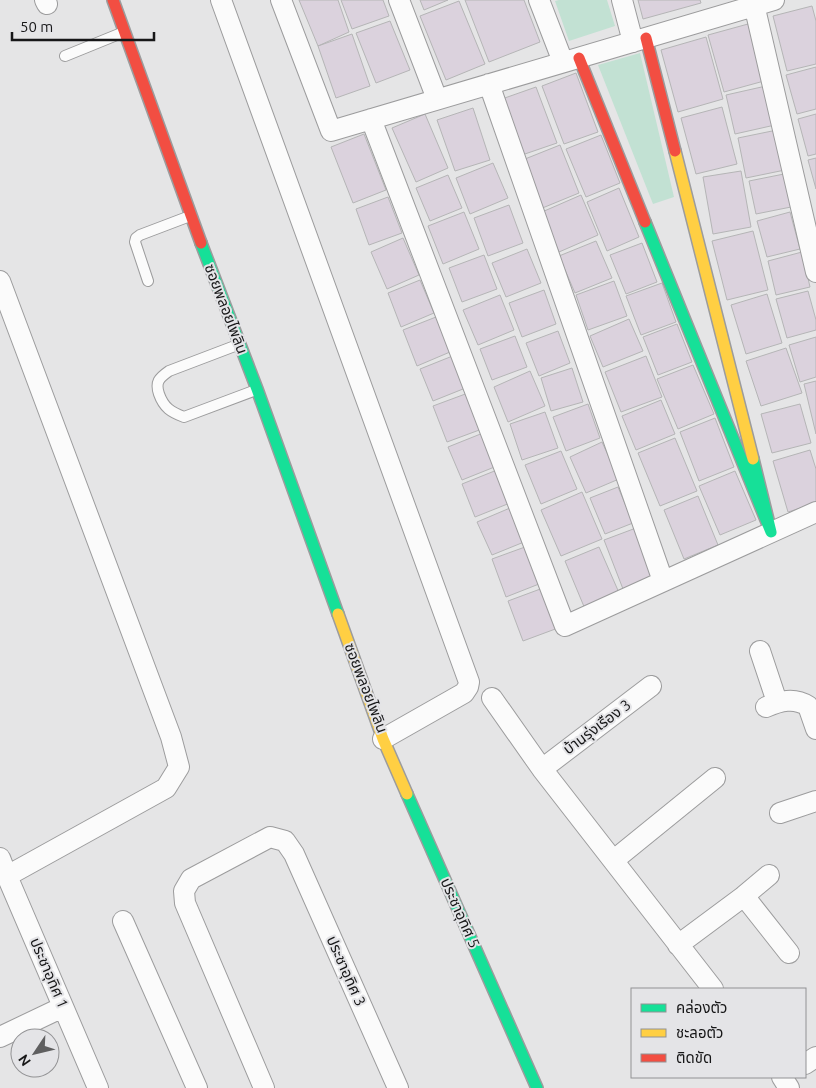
<svg xmlns="http://www.w3.org/2000/svg" width="816" height="1088" font-family="Ubuntu,'Noto Sans Thai',sans-serif">
<style>
.green{fill:#c2e1d3}
.building{fill:#dbd2dd;stroke:#b5b5b6}
.lines{fill:none;stroke-linecap:round;stroke-linejoin:round}
.lane-casing{stroke:#9c9c9d;stroke-width:12}
.street-casing{stroke:#9c9c9d;stroke-width:22}
.fast-casing{stroke:#9c9c9d;stroke-width:14}
.slow-casing{stroke:#9c9c9d;stroke-width:14}
.jam-casing{stroke:#9c9c9d;stroke-width:14}
.lane{stroke:#fbfbfb;stroke-width:10}
.street{stroke:#fbfbfb;stroke-width:20}
.fast{stroke:#16e098;stroke-width:11}
.slow{stroke:#ffcf43;stroke-width:11}
.jam{stroke:#f24e42;stroke-width:11}
.labels{text-anchor:middle;stroke-width:4;stroke-linejoin:round;paint-order:stroke}
.street-label{font-size:15px;fill:#171718;stroke:#e4e4e7}
</style>
<rect width="100%" height="100%" fill="#e5e5e6"/>
<!-- green -->
<path class="green" d="M559 0H607L615 26 569 41 555 1Z
M640 53 674 197 653 204 598 65Z"/>
<!-- building -->
<path class="building" d="M299 0H338L349 32 318 46Z
M341 0H383L389 16 352 29Z
M420 0H448L424 10Z
M465 0H524L540 42 489 62Z
M638 0H700L701 3 643 19Z
M459 1 485 64 446 80 420 16Z
M812 6 816 21V64L787 71 773 16Z
M390 21 410 70 376 83 356 33Z
M748 24 764 81 724 92 708 35Z
M352 34 370 86 336 98 318 46Z
M706 37 723 99 678 112 661 50Z
M816 67V109L797 114 786 75Z
M576 73 598 132 564 144 542 86Z
M766 86 775 125 735 134 726 95Z
M536 87 557 143 519 156 499 100Z
M722 107 737 164 696 174 681 118Z
M473 108 490 160 455 171 437 120Z
M425 114 448 168 416 182 392 128Z
M816 114V154L808 156 798 119Z
M777 130 785 170 746 178 738 138Z
M364 134 386 190 353 203 331 147Z
M601 135 620 183 586 197 566 149Z
M560 145 579 193 540 209 520 161Z
M816 158V189L808 160Z
M493 163 508 198 470 214 456 178Z
M741 171 751 227 713 234 703 177Z
M784 174 791 207 756 214 749 181Z
M448 175 462 208 430 221 416 188Z
M619 188 639 237 607 251 587 202Z
M581 195 598 235 559 252 542 212Z
M388 197 402 233 369 245 356 209Z
M509 205 523 243 488 256 474 218Z
M464 212 479 249 443 264 428 226Z
M790 212 800 249 767 257 757 221Z
M753 231 768 290 727 300 712 241Z
M403 238 419 275 387 289 371 252Z
M596 241 612 278 575 293 559 256Z
M642 243 657 282 626 294 610 255Z
M527 249 541 283 506 297 492 263Z
M802 252 810 287 776 295 768 261Z
M484 255 497 289 462 302 449 268Z
M420 280 434 313 401 327 388 293Z
M614 281 627 316 588 330 576 295Z
M662 283 676 322 641 335 626 296Z
M544 290 556 324 522 337 509 303Z
M808 291 816 320V330L787 338 776 299Z
M767 294 782 343 746 354 731 305Z
M500 295 514 330 478 345 463 310Z
M436 317 450 352 417 366 403 330Z
M629 319 643 351 603 367 590 336Z
M677 324 692 362 658 375 643 337Z
M558 331 570 363 539 376 526 343Z
M515 336 527 367 492 380 480 349Z
M816 337V377L800 382 789 345Z
M786 348 802 393 761 406 746 361Z
M455 355 468 387 433 401 420 369Z
M646 356 662 397 621 412 605 372Z
M693 365 714 414 678 429 657 379Z
M572 368 583 402 551 411 541 378Z
M530 371 545 406 508 422 494 387Z
M816 381V434L804 384Z
M468 393 482 429 447 442 433 406Z
M661 400 675 434 636 450 622 416Z
M588 404 600 438 566 451 553 417Z
M800 404 811 443 772 453 761 414Z
M545 412 558 448 522 460 510 424Z
M715 418 734 467 699 481 680 432Z
M483 433 497 466 462 480 448 447Z
M675 438 697 491 660 506 638 453Z
M602 442 619 479 586 493 570 457Z
M810 450 816 469V503L788 512 773 461Z
M561 451 577 489 541 504 525 465Z
M497 470 510 503 475 517 462 484Z
M735 471 756 520 720 535 699 486Z
M618 487 633 523 605 534 590 498Z
M582 492 602 539 561 556 541 510Z
M698 496 718 545 684 559 664 510Z
M510 508 524 542 492 555 477 522Z
M636 528 655 577 623 589 604 540Z
M525 547 539 584 506 597 492 559Z
M599 547 620 595 585 609 565 561Z
M543 588 558 628 523 641 508 601Z"/>
<g class="lines">
<!-- lane casing -->
<g class="lane-casing">
<path id="lane" d="M65 56 124 32
M148 281 135 242 136 238 140 235 190 216
M240 344 169 371C159 378 155 382 159 394 164 408 171 412 184 417L256 390"/>
</g>
<!-- street casing -->
<g class="street-casing">
<path id="street" d="M45 0 47 4
M221 0 469 682 468 687 464 693 383 739
M281 0 331 131 774 0
M399 0 437 99
M539 0 563 62
M622 0 633 42
M753 0 816 272
M489 84 663 581
M371 119 565 626 816 512
M0 281 171 737 179 767 166 788 7 876
M760 651 777 702
M492 698 542 769 713 989
M766 707C780 701 794 697 808 706L816 729
M542 769 651 686
M780 813 816 801
M0 858 7 876 98 1088
M614 860 715 778
M744 896 789 953
M123 921 197 1088
M678 945 744 896 769 875
M0 1037 63 1007
M805 1064 816 1057
M782 1077 789 1088
M264 1088 185 903 184 891 191 879 270 837 285 841 294 854 398 1088"/>
</g>
<!-- fast casing -->
<g class="fast-casing">
<path id="fast" d="M645 222 771 532 753 459
M201 243 257 389 338 614
M407 794 537 1088"/>
</g>
<!-- slow casing -->
<g class="slow-casing">
<path id="slow" d="M675 151 753 459
M338 614 383 739 407 794"/>
</g>
<!-- jam casing -->
<g class="jam-casing">
<path id="jam" d="M113 0 201 243
M646 38 675 151
M579 58 645 222"/>
</g>
<!-- lane -->
<use href="#lane" class="lane"/>
<!-- street -->
<use href="#street" class="street"/>
<!-- fast -->
<use href="#fast" class="fast"/>
<!-- slow -->
<use href="#slow" class="slow"/>
<!-- jam -->
<use href="#jam" class="jam"/>
</g>
<g class="labels">
<!-- street labels -->
<g class="street-label">
<text transform="translate(226 309) rotate(69)" y="5">ซอยพลอยไพลิน</text>
<text transform="translate(366 688) rotate(69)" y="5">ซอยพลอยไพลิน</text>
<text transform="translate(597 727) rotate(-37)" y="5">บ้านรุ่งเรือง 3</text>
<text transform="translate(460 913) rotate(66)" y="5">ประชาอุทิศ 5</text>
<text transform="translate(346 971) rotate(66)" y="5">ประชาอุทิศ 3</text>
<text transform="translate(49 973) rotate(67)" y="5">ประชาอุทิศ 1</text>
</g>
</g>
<!-- legend -->
<rect x="631" y="988" width="175" height="90" fill="#e4e4e7" stroke="#929294"/>
<rect x="641" y="1004" width="25" height="8" fill="#16e098" stroke="#929294"/>
<text x="676" y="1013" font-size="15" fill="#171718">คล่องตัว</text>
<rect x="641" y="1029" width="25" height="8" fill="#ffcf43" stroke="#929294"/>
<text x="676" y="1038" font-size="15" fill="#171718">ชะลอตัว</text>
<rect x="641" y="1054" width="25" height="8" fill="#f24e42" stroke="#929294"/>
<text x="676" y="1063" font-size="15" fill="#171718">ติดขัด</text>
<!-- north arrow -->
<g transform="translate(35 1053) rotate(235)"><circle r="24" fill="#e4e4e7" stroke="#929294"/>
<path d="M0-4L9 19L0 12L-9 19Z" fill="#5f5f60"/>
<text y="-8" font-size="14" font-weight="bold" text-anchor="middle" fill="#171718">N</text>
</g>
<!-- scale -->
<path d="M12 32v8h142v-8" fill="none" stroke="#171718" stroke-width="2.5"/>
<text x="20" y="32" font-size="15" fill="#171718" stroke="#e4e4e7" stroke-width="4" paint-order="stroke">50 m</text>
</svg>
